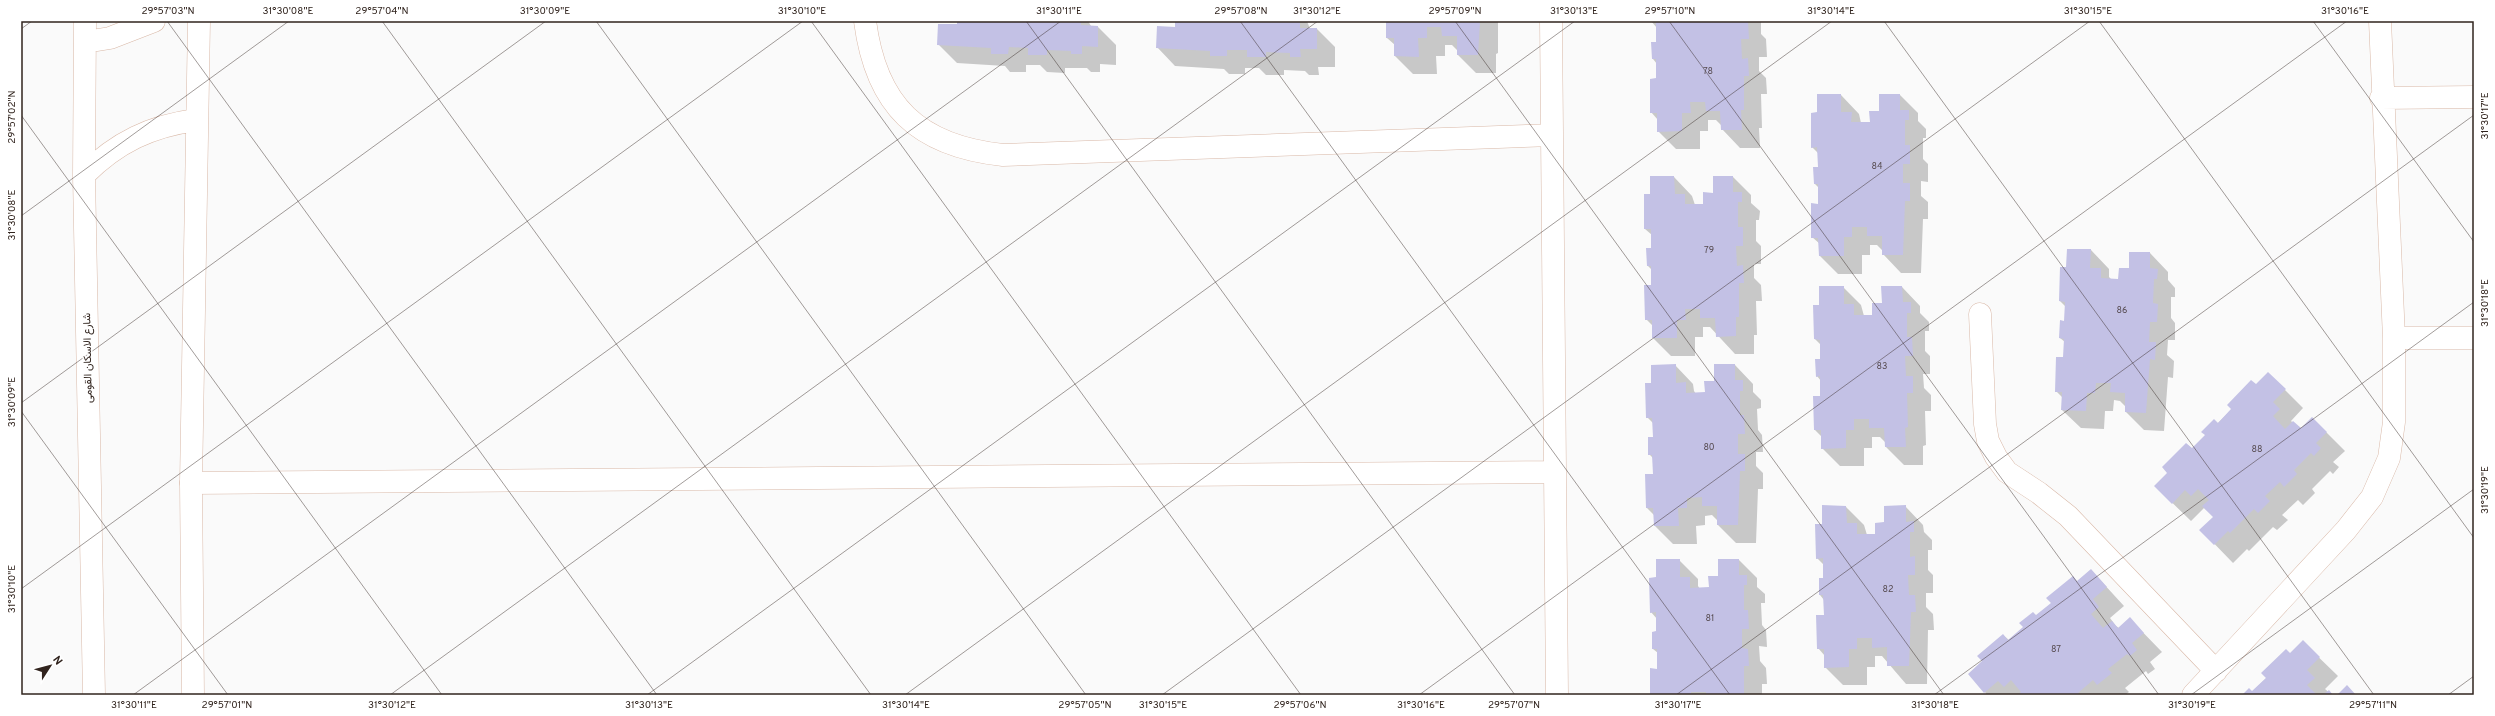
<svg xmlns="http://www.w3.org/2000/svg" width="2495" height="716" font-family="Overpass,Vazirmatn,sans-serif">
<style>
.shadow{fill:#0003}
.building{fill:#c3c1e5}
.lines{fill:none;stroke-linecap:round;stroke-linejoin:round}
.minor-casing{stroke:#d9b8a7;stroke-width:23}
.major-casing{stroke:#d9b8a7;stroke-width:23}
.minor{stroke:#fff;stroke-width:22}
.major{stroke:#fff;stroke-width:22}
.ticks{fill:none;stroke:#31241e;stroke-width:1;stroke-opacity:0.45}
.labels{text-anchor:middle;stroke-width:3;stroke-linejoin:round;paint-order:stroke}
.number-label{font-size:9px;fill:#564b50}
.street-label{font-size:11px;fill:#31241e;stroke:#fff}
.neatline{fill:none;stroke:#31241e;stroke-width:1.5}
.ticks-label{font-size:10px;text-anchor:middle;fill:#31241e}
</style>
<rect width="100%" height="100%" fill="#fafafa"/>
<!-- shadow -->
<path class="shadow" d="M958 21H1088L1091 26 1098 27 1116 45V65L1100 64V72H1091L1087 68H1065V73L1047 72 1040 65H1026V72H1010L1005 66 957 63 938 44 957 25Z
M1176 21H1307L1310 29H1317L1335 47V67H1318L1319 75H1309L1305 71 1284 70V75H1266L1259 68H1245V74H1229L1224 69 1175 66 1157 47 1176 28Z
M1387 21H1498V53L1496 54V73H1476L1458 55V51L1452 45H1445V56H1436L1437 74H1413L1395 56V45L1387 38Z
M1651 21H1761V34L1766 39 1767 57H1759V71L1766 78 1767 94H1761L1762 128H1759L1760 148H1740L1722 129V126L1716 120H1708V131H1700V149H1676L1658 131V120L1651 112 1657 79V64L1653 59 1657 43V28Z
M1841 95 1859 114 1861 123H1871L1880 112 1900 95 1918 113V121L1926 129V138H1923V159L1928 164V182L1921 181V196L1928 202V219H1923L1921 273H1901L1883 254V251L1877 245H1870V255H1862V274H1838L1820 256V244L1812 237 1819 205V188L1815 184 1819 168V154L1812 147 1818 113Z
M1674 177 1692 196 1695 205H1704L1733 177 1751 195V203L1760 211 1759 220H1756V241L1761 246V264H1754V278L1761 285 1762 301H1756L1757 335H1754V354H1735L1710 327H1703V337H1695V356H1671L1653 338V326L1646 319 1652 286V270L1648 266 1652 249V235L1645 229 1651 195Z
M2091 250 2109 269V277L2112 280 2119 281 2150 253 2168 272V280L2175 288V297H2171V318L2175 323V340H2168L2167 355 2174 361 2173 378 2168 377 2164 431 2144 430 2126 412V407L2120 401 2114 400 2113 411H2105L2104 429 2081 428 2062 410 2063 398 2056 391 2064 358 2065 342 2060 338 2065 322 2066 307 2060 301 2067 268Z
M1843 287 1861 305 1864 316H1873L1902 287 1920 306V313L1929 322V331H1925V351L1930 356V374H1923L1924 388 1931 395V411H1925L1926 445 1923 446V465H1904L1886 447V443L1880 437H1872V448H1864V466H1840L1822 448V437L1815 430 1821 397V381L1817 376 1821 360V345L1815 339 1820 306Z
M1675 365 1693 384 1694 391 1696 394 1706 393 1715 382 1735 365 1753 384V392L1761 400V408L1757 409 1758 430 1762 435 1763 452H1756V466L1763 473V489H1758L1756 543H1736L1718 525V521L1712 515 1705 516V525L1696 526 1697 544H1673L1655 526 1654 515 1647 508 1654 475V459L1649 454 1654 438V424L1647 417 1653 384Z
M2268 373 2303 408 2291 421 2301 430 2312 418 2345 451 2333 462 2339 467 2333 474 2330 471 2312 489 2315 493 2303 505 2298 500 2282 515 2288 520 2277 530 2273 527 2249 551 2247 549 2233 563 2201 530 2214 517 2204 508 2191 521 2155 486Z
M1905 506 1923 525 1924 532 1932 540V550H1928V570L1933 575V593H1926V607L1933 614 1934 630H1928L1927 684H1906L1882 656H1875V667H1867V685H1843L1825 667V656L1818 648 1825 616 1824 600 1820 595V579H1824V565L1817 558 1823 525 1846 507 1864 525 1867 535H1876L1886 523Z
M1679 560 1698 579V586L1700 589 1710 588 1719 577 1739 560 1757 578V587L1765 594V603H1761L1762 625 1766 630 1767 647 1759 646 1760 661 1766 668 1767 684H1762V695H1651L1658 670V653L1653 649 1657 632V619L1651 612 1657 578Z
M2091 570 2124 606 2110 618 2116 626 2119 628 2130 619 2162 652 2150 662 2155 669 2148 674 2146 671 2125 688 2129 692 2125 695H1987L1985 692 1983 661 2003 635 2009 640Z
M2303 642 2338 676 2325 689 2332 695H2243L2252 692Z"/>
<!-- building -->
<path class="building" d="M957 21H1081V25L1098 26V47L1082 46V54H1071V51L1047 50V55H1028V48L1009 47 1008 54H991V48L937 45 938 24H957Z
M1175 21H1300V28H1317V49H1300L1301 57H1290V53L1266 52V57H1247V50H1227V56H1210V51L1156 48 1157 26 1175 27Z
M1386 21H1480L1478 55H1457V36H1442L1441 27H1427V38H1418L1419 57 1394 56V38H1386Z
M1650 21H1748L1749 39H1741L1742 59 1748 58 1749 76H1744V110H1741L1742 130H1721L1720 111H1706L1705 102H1690L1691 113H1682V131L1657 132V113H1650V79L1656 78V59H1652L1651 42H1656V22Z
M1817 94H1841V112H1852L1851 122H1870L1869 111H1879V94H1900V110H1909V120H1905V145H1910V164H1903V183H1910V201H1905L1903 255H1882V236H1867V227H1852V237H1844V256H1819L1818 238H1811V203L1818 204V184H1814L1813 167H1818L1817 147 1811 148V113L1817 112Z
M1650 176H1674L1675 194H1685V204H1703V192L1713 193V176H1733V192H1742V202H1738V227H1743V246H1736L1737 266 1743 265 1744 283H1739V317H1736V336L1716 337 1715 318H1700V309H1685L1686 320H1677V338H1652V320H1645L1644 285H1651V266H1647L1646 248H1651V229H1644V194H1650Z
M2067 249H2091L2090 268H2101V278L2118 279 2119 268H2129V252H2150V268L2158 269 2157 279H2154L2153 303 2158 304 2157 322H2150L2149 342H2156L2155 360 2150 359 2146 413 2125 412V393L2110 392 2111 383H2096L2095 393H2087L2086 411 2061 410 2062 392H2055L2056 357H2063L2064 339 2059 338 2060 320 2064 321 2065 302 2059 301 2060 267H2066Z
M1819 286H1844V304H1854V315H1872V303H1882L1881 286H1902L1903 302H1911V313H1907V337H1912L1913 356H1905L1906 376H1913V393H1907L1908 427 1905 428 1906 447H1885L1884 428H1869V419H1854V430H1846V448L1821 449V430H1814L1813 396H1820V376L1816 377 1815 359H1820V340L1814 339 1813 305H1819Z
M1676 364V383L1686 382V393L1705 392 1704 381H1714V364H1735V380H1743V391H1740V415H1744L1745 434H1738V454H1745V471H1740L1738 525H1717V506H1702V497L1687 498V508H1678L1679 526H1654L1653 508H1646L1645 474H1653L1652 455H1648V437H1653L1652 418H1646L1645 383H1651V365Z
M2268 372 2286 389 2273 402 2280 409 2273 416 2285 429 2293 421 2301 428 2312 417 2327 432 2316 443 2321 448 2314 456 2311 453 2294 470 2297 474 2284 487 2280 482 2265 496 2270 501 2258 513 2254 509 2230 533 2228 531 2214 545 2199 530 2213 517 2202 506 2209 500 2198 489 2191 496 2185 490 2172 504 2154 486 2167 473 2162 467 2186 443 2192 448 2205 435 2201 432 2214 419 2218 423 2231 409 2227 405 2251 380 2256 384Z
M1822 505 1846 506 1847 523H1857V534H1875V523L1884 522V506L1906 505V522L1914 521V532H1910V557L1915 556V575H1908L1909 595H1915L1916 612H1911L1909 666H1887V647L1872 648V638H1857V649H1849V667L1824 668V649H1817L1816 615H1824L1823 595H1819V578H1823V558L1816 559 1815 524H1822Z
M1656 559H1680V577H1690V588L1709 587 1708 576H1718V559H1739V575H1747V585H1744V610H1748L1749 629H1742V648L1748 649 1749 666H1744V695H1706V692H1691V695H1650V668L1657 669V649H1652V632L1656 631V612L1650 613 1649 578 1656 577Z
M2091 569 2107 587 2093 599 2099 607 2091 614 2103 628 2112 621 2118 628 2130 617 2144 633 2132 643 2137 650 2130 656 2127 654 2108 669 2112 673 2097 685 2093 680 2078 693 2080 695H2017L2021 692 2011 680 2004 687 1998 681 1984 693 1968 674 1982 661 1977 656 2003 634 2008 640 2023 627 2019 623 2033 612 2036 615 2051 603 2046 598 2073 576 2077 581Z
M2303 640 2320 657 2307 670 2315 678 2307 685 2317 695H2242L2249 688 2252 691 2266 678 2261 673 2286 649 2290 653Z
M2347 685 2356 695H2337Z
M2329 690 2333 695H2323Z"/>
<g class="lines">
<!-- minor casing -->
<g class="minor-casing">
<path id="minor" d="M865 21C876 106 918 146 1003 155L1552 135
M1551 21 1557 695
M2381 98 2474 97
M1980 314 1985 424 1988 441 1996 457 2007 472 2039 493 2068 516 2216 671
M2394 338H2474
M191 483 1555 472
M2193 695 2346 530 2372 497 2389 458 2394 422V338L2380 21"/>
</g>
<!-- major casing -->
<g class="major-casing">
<path id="major" d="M85 21 84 175 94 695
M85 42 110 38 154 21
M84 175C117 142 151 126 196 120
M193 695 191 483 199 21"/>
</g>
<!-- minor -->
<use href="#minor" class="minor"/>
<!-- major -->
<use href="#major" class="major"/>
</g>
<!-- ticks -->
<path class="ticks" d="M167 21 657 695M382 21 871 695M596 21 1086 695M811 21 1301 695M1026 21 1515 695M1240 21 1730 695M1455 21 1944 695M1669 21 2159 695M1884 21 2374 695M2099 21 2474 538M2313 21 2474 242M21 29 32 21M21 115 442 695M21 216 289 21M21 403 546 21M21 411 228 695M21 589 803 21M133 695 1061 21M390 695 1318 21M647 695 1575 21M905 695 1832 21M1162 695 2090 21M1419 695 2347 21M1676 695 2474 115M1934 695 2474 302M2191 695 2474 489M2448 695 2474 676"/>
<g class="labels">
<!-- number labels -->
<g class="number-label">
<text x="1708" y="74">78</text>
<text x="1877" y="169">84</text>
<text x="1709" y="253">79</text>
<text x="2122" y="313">86</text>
<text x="1882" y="369">83</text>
<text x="1709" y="450">80</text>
<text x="2257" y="452">88</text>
<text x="1888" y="592">82</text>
<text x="1710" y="621">81</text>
<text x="2056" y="652">87</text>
</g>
<!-- street labels -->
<g class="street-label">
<text transform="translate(87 358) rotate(-91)" y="4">شارع الاسكان القومى</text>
</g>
</g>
<!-- border -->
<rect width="2495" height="716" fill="none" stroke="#ffffff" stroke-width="44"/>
<!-- north arrow -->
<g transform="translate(50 666) rotate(54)" stroke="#ffffff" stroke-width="3" paint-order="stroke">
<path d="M0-3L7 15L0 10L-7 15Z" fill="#31241e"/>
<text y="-6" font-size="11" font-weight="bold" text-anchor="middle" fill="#31241e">N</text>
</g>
<rect x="22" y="22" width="2451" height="672" class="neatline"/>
<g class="ticks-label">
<text x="168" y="14">29°57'03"N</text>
<text x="288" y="14">31°30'08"E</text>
<text x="382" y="14">29°57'04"N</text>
<text x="545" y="14">31°30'09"E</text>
<text x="802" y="14">31°30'10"E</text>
<text x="1059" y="14">31°30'11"E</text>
<text x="1241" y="14">29°57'08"N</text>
<text x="1317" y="14">31°30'12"E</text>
<text x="1455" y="14">29°57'09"N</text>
<text x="1574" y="14">31°30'13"E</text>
<text x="1670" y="14">29°57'10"N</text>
<text x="1831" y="14">31°30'14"E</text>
<text x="2088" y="14">31°30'15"E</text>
<text x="2345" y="14">31°30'16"E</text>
<text transform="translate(2484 116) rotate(-90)" y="4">31°30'17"E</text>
<text transform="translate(11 117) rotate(-90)" y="4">29°57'02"N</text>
<text transform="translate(11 215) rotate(-90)" y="4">31°30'08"E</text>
<text transform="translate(2484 303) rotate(-90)" y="4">31°30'18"E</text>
<text transform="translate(11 402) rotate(-90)" y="4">31°30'09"E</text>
<text transform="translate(2484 490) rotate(-90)" y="4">31°30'19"E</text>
<text transform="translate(11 589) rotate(-90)" y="4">31°30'10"E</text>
<text x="134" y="708">31°30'11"E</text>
<text x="227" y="708">29°57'01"N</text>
<text x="392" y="708">31°30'12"E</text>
<text x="649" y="708">31°30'13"E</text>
<text x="906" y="708">31°30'14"E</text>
<text x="1085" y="708">29°57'05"N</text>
<text x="1163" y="708">31°30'15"E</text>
<text x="1300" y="708">29°57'06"N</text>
<text x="1421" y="708">31°30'16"E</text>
<text x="1514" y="708">29°57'07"N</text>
<text x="1678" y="708">31°30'17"E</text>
<text x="1935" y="708">31°30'18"E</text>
<text x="2192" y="708">31°30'19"E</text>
<text x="2373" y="708">29°57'11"N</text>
</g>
</svg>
